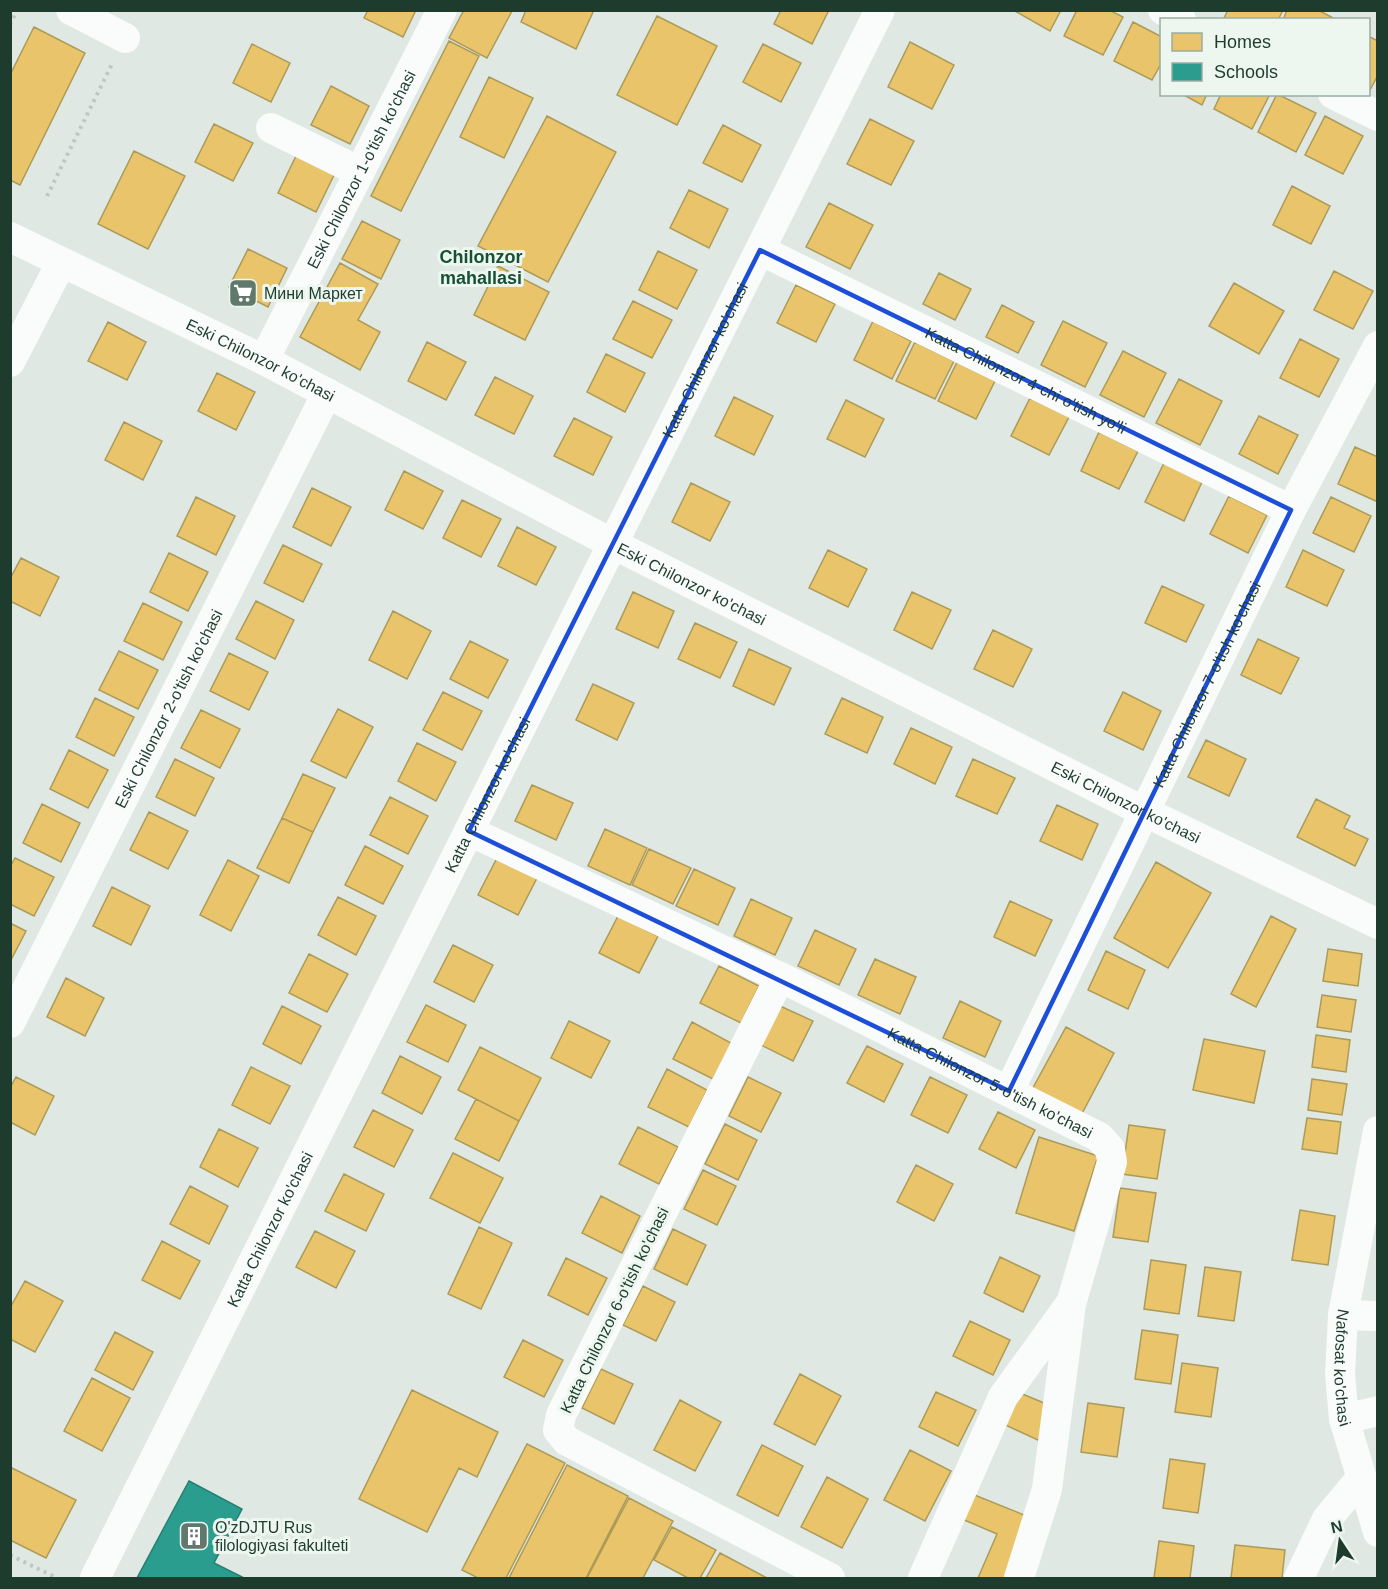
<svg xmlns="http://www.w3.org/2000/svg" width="1388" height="1589" font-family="Helvetica,sans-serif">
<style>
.homes{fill:#e9c46a;stroke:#ac9b58;stroke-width:1.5}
.schools{fill:#2a9d8f;stroke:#268072;stroke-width:1.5}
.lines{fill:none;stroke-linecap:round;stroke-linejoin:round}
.path{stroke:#bec8c3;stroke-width:4;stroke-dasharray:3 4.5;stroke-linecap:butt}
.minor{stroke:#fafcfb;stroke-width:30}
.marked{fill:none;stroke:#1d4ed8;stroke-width:4.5;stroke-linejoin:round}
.labels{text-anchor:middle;stroke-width:6;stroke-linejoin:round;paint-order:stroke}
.street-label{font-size:16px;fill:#1d3c2d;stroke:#edf7f0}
.poi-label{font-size:16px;fill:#1d3c2d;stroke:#edf7f0;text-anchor:start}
.neighbourhood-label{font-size:18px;font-weight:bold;fill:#175036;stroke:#edf7f0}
</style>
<rect width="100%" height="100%" fill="#e0e8e3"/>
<!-- homes -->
<path class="homes" d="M368 10H416L403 37 364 18Z
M464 10 512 11 487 58 449 38Z
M526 10H594L576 49 521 22Z
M781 10H829L812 44 774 24Z
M1013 10H1061L1050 31Z
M1077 10H1109L1123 17 1103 55 1064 36Z
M1228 10H1283L1278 20H1226L1224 18Z
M1287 10H1318L1337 20H1283Z
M657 16 717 46 677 125 617 95Z
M1133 22 1162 37V62L1152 80 1114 61Z
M34 27 85 53 20 185 10 180V75Z
M1368 36 1378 41V75L1369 92Z
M449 41 479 56 401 211 371 196Z
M910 42 954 65 932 109 888 87Z
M252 44 290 63 271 102 233 83Z
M763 44 801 63 781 102 743 82Z
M489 77 533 98 504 158 460 137Z
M331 86 369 106 350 144 311 125Z
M1182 94H1207L1202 105Z
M1221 94H1270L1252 129 1214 109Z
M1277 94 1316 113 1296 152 1258 132Z
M547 116 616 152 548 282 478 246Z
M1325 116 1363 136 1343 174 1305 155Z
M870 119 914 141 891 185 847 164Z
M214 124 253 143 233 181 195 162Z
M723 125 761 145 742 182 703 163Z
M134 151 185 176 148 249 98 224Z
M297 154 335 173 316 212 278 193Z
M1292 186 1330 206 1311 244 1273 225Z
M689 190 728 209 709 248 670 228Z
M829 203 873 225 850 269 806 247Z
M362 221 400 240 381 279 342 259Z
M248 249 287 268 268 307 229 287Z
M658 251 697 270 677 309 639 290Z
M340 263 378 284 358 320 380 332 360 370 300 337Z
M498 266 549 292 525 340 474 315Z
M1334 271 1373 291 1353 329 1314 310Z
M939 273 971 289 955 320 923 304Z
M1234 283 1284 311 1259 354 1209 326Z
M796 285 835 304 816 342 777 323Z
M633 301 672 320 652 358 613 339Z
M1002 305 1034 322 1018 353 986 337Z
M873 321 911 341 892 379 854 360Z
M1063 321 1107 343 1085 387 1041 365Z
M108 322 146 342 127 380 88 361Z
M1300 339 1339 359 1319 397 1280 378Z
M427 342 466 362 446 400 408 381Z
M915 342 954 361 935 399 896 381Z
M1123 351 1166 373 1144 417 1100 395Z
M606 354 645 373 625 412 587 392Z
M957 362 995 381 976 419 938 401Z
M217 373 255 392 236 430 198 411Z
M495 377 533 396 514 434 475 415Z
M1179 379 1222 401 1200 445 1156 423Z
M734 397 773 416 754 455 715 436Z
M1030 398 1069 417 1049 455 1011 436Z
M846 400 884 419 865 457 827 439Z
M1259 416 1298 435 1278 474 1239 454Z
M574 418 612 437 593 475 554 456Z
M124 422 162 441 143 480 105 460Z
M1099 432 1138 451 1119 489 1081 471Z
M1355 447 1378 457V502L1338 484Z
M1164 463 1202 482 1184 521 1145 502Z
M404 471 443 491 423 529 385 510Z
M691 483 730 502 710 541 672 522Z
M312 488 351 507 331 546 293 527Z
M1229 496 1267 515 1248 553 1210 534Z
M196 497 235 516 216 555 177 536Z
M1331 497 1371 516 1354 552 1313 533Z
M462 500 501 519 481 557 443 538Z
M517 527 556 547 536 585 498 566Z
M283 545 322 564 303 602 264 583Z
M828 550 867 569 848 607 809 588Z
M1303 550 1344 570 1327 606 1286 587Z
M169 553 208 572 188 611 150 592Z
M21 558 59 577 40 616 10 601V579Z
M1162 586 1204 605 1186 642 1145 623Z
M633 592 674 611 658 648 616 629Z
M912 592 951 610 932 649 894 630Z
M256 601 294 620 275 659 236 639Z
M143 603 182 622 163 660 124 641Z
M393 611 431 631 407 679 369 660Z
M695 623 737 642 720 678 678 659Z
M993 630 1032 649 1013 687 974 669Z
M1258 639 1299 658 1281 694 1241 675Z
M470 641 508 660 488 698 450 679Z
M749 649 791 668 774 705 733 686Z
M119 651 158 670 138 709 99 690Z
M229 653 268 672 249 710 210 691Z
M593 684 634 703 617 740 576 720Z
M443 692 482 711 462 750 423 730Z
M1123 692 1161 711 1143 750 1104 731Z
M95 698 134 717 114 756 76 737Z
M842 698 883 717 867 753 825 734Z
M338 709 373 727 346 778 311 761Z
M201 710 240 729 220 768 181 748Z
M911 728 952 747 935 784 894 764Z
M1206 740 1246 759 1229 796 1188 777Z
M417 743 456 762 436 801 398 781Z
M69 750 108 770 88 808 50 789Z
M175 759 214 778 195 816 156 797Z
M973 759 1015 778 997 814 956 796Z
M303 774 335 788 313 832 282 818Z
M532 785 573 803 556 840 515 821Z
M390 797 428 816 408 854 370 835Z
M1316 799 1350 816 1344 828 1368 839 1355 866 1297 837Z
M42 804 80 823 61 862 23 843Z
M1057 805 1098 824 1082 860 1040 841Z
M149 812 188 831 168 869 130 850Z
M282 818 313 832 289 883 257 868Z
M605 829 647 848 630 885 588 866Z
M365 846 403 866 383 904 345 885Z
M649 849 691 868 673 904 632 885Z
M15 858 54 877 34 916 10 904V867Z
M497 858 537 878 518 915 478 895Z
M228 860 259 876 231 931 200 915Z
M1156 862 1211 893 1168 968 1114 938Z
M694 869 735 888 718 925 676 906Z
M112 887 150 906 131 945 93 926Z
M338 897 376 916 356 955 318 935Z
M751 899 792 918 775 955 734 936Z
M1010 901 1052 920 1035 956 994 937Z
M618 916 658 936 639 973 599 953Z
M1271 916 1296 929 1256 1007 1231 994Z
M10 923 26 931 10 962Z
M815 930 856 949 839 985 798 966Z
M453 945 493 965 474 1002 434 982Z
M1328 949 1362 954 1358 986 1323 981Z
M1106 951 1145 970 1128 1009 1088 990Z
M309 954 348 974 327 1012 289 993Z
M875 959 916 977 900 1014 858 995Z
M719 966 759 986 741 1023 700 1003Z
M66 978 104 998 85 1036 47 1017Z
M1322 995 1356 1000 1351 1032 1317 1027Z
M960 1001 1001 1021 985 1057 943 1038Z
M426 1005 466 1025 448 1062 407 1042Z
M282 1006 321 1026 301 1064 263 1044Z
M780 1006 813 1021 793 1061 761 1045Z
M569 1021 610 1041 591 1078 551 1058Z
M692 1022 731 1043 713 1079 673 1059Z
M1066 1027 1114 1053 1077 1123 1028 1097Z
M1316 1035 1350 1040 1346 1072 1312 1067Z
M1204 1039 1265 1051 1254 1103 1193 1090Z
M867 1046 903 1064 884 1102 847 1083Z
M480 1047 541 1078 519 1121 458 1090Z
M400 1056 441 1077 422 1114 382 1093Z
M251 1067 290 1086 270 1124 232 1105Z
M667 1069 707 1090 689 1127 648 1107Z
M16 1077 54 1096 35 1135 10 1122V1088Z
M748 1077 781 1093 761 1132 729 1116Z
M930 1077 967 1095 948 1133 911 1115Z
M1312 1079 1347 1084 1342 1115 1308 1110Z
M476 1099 519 1121 499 1161 455 1139Z
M373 1110 413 1130 394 1167 354 1147Z
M998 1112 1035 1130 1016 1168 979 1149Z
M1307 1118 1341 1122 1337 1154 1302 1149Z
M725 1124 757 1140 738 1180 705 1164Z
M1129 1125 1165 1130 1157 1179 1122 1174Z
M638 1127 678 1147 659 1184 619 1164Z
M219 1129 258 1148 238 1187 200 1167Z
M1039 1137 1098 1156 1074 1231 1016 1213Z
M453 1153 503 1178 480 1223 430 1198Z
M916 1165 953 1184 934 1221 897 1202Z
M703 1170 736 1186 717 1225 684 1209Z
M344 1174 384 1194 366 1231 325 1211Z
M190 1186 228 1206 209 1244 170 1224Z
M1120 1188 1156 1193 1148 1242 1113 1237Z
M601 1196 640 1216 622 1253 582 1233Z
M1300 1210 1335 1216 1328 1265 1292 1260Z
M479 1227 512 1243 481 1309 448 1294Z
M673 1229 706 1245 687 1285 654 1269Z
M315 1231 355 1251 336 1288 296 1267Z
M162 1241 200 1261 180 1299 142 1280Z
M1000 1257 1040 1276 1023 1312 984 1293Z
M566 1258 607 1278 588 1315 548 1295Z
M1151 1260 1186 1265 1179 1314 1144 1309Z
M1205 1267 1241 1272 1234 1321 1198 1316Z
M25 1281 63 1301 35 1352 10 1339V1308Z
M643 1286 675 1302 656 1341 623 1325Z
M970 1321 1010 1340 993 1375 953 1356Z
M1142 1330 1178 1335 1171 1384 1135 1379Z
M115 1332 153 1352 133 1390 95 1370Z
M523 1340 563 1360 544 1397 504 1377Z
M1182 1363 1218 1368 1211 1417 1175 1412Z
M601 1369 633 1384 614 1424 582 1408Z
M800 1374 841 1396 815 1445 774 1424Z
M92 1378 130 1398 102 1451 64 1431Z
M412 1390 498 1432 477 1477 459 1468 427 1532 359 1499Z
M1015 1391 1049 1405 1040 1441 1001 1423Z
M936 1392 976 1410 958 1446 919 1427Z
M680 1400 721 1422 695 1471 654 1450Z
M1088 1403 1124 1408 1117 1457 1081 1452Z
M527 1444 565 1463 506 1578H478L462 1570Z
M762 1445 803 1466 778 1516 737 1495Z
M910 1450 951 1471 925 1521 884 1500Z
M1170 1459 1205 1464 1198 1513 1163 1508Z
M567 1465 628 1496 586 1578H509Z
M10 1467 76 1500 46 1558 10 1540Z
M827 1477 868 1499 842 1548 801 1527Z
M972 1494 1034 1519 1009 1578H978L997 1534 962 1519Z
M629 1498 673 1521 643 1578H587Z
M672 1527 716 1550 700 1578H688L654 1560Z
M1159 1541 1194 1546 1190 1578H1154Z
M1235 1545 1285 1550 1282 1578H1231Z
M720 1553 767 1578H706Z"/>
<!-- schools -->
<path class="schools" d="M189 1481 242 1509 214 1563 244 1578H137Z"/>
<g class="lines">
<!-- path -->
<path class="path" d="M10 25 17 10
M47 196 113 62
M10 1555 57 1578"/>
<!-- minor -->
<g class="minor">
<path d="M71 10 125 38"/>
<path d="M1163 10 1181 20"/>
<path d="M1333 94 1378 116"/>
<path d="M271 128 360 172"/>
<path id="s1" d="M10 237 264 360 613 544 1145 812 1378 924"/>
<path id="s2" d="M760 250 1291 510"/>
<path id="s3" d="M264 360 442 10"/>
<path d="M10 362 61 263"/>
<path id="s4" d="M469 831 780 977 1099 1137 1110 1149 1112 1162 1071 1304 1047 1489 1019 1578"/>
<path d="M780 977 561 1415 558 1430 567 1441 830 1578"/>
<path id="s5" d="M10 1023 327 393"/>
<path id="s6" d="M1009 1091 1291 510 1378 346"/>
<path id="s7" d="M1378 1131 1343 1315 1340 1374 1344 1419 1378 1532"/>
<path d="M1343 1315 1378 1316"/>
<path d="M1344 1419 1378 1411"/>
<path id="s8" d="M95 1578 880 10"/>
<path d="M923 1578 1003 1397 1068 1307"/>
<path d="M1299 1578 1327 1519 1361 1478"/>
</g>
</g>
<!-- marked area -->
<path class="marked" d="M760 250 1291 510 1009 1091 469 831Z"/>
<!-- icons -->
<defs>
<g id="supermarket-square" transform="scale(1.5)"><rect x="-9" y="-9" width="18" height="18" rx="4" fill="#61786d" stroke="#edf7f0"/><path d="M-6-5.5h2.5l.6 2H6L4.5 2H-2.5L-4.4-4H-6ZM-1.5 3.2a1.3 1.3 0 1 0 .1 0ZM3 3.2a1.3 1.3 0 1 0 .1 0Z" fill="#fff"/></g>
<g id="building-square" transform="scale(1.5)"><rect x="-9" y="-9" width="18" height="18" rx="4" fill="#61786d" stroke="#edf7f0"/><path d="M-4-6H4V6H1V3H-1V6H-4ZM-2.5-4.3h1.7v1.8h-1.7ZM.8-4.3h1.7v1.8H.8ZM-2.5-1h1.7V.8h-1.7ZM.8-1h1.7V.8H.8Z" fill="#fff"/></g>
</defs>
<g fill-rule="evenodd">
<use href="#supermarket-square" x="243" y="293"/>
<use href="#building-square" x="194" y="1536"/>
</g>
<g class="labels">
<!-- street labels -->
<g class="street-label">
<text dy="6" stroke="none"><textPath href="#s3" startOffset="214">Eski Chilonzor 1-o'tish ko'chasi</textPath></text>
<text dy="6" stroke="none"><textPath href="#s1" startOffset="279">Eski Chilonzor ko'chasi</textPath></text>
<text dy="6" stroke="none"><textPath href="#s8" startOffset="1362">Katta Chilonzor ko'chasi</textPath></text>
<text dy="6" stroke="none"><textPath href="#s2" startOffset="296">Katta Chilonzor 4-chi o'tish yo'li</textPath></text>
<text dy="6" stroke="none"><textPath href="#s1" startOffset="765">Eski Chilonzor ko'chasi</textPath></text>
<text dy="6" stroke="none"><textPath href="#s6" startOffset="452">Katta Chilonzor 7-o'tish ko'chasi</textPath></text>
<text dy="6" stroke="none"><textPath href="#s5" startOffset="352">Eski Chilonzor 2-o'tish ko'chasi</textPath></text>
<text dy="6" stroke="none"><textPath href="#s8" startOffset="876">Katta Chilonzor ko'chasi</textPath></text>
<text dy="6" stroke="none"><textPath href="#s1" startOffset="1251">Eski Chilonzor ko'chasi</textPath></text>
<text dy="6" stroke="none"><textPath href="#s4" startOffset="579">Katta Chilonzor 5-o'tish ko'chasi</textPath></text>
<text dy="6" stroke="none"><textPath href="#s8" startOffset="390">Katta Chilonzor ko'chasi</textPath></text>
<text transform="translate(614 1310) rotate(-64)" y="6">Katta Chilonzor 6-o'tish ko'chasi</text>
<text dy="6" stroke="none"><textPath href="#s7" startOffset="240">Nafosat ko'chasi</textPath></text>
</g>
<!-- poi labels -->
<g class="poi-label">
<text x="264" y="299">Мини Маркет</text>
<text x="215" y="1533">O'zDJTU Rus<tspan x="215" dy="18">filologiyasi fakulteti</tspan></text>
</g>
<!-- neighbourhood labels -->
<g class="neighbourhood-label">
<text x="481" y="263">Chilonzor<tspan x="481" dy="21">mahallasi</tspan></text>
</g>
</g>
<!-- border -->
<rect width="1388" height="1589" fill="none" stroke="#1d3c2d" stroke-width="24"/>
<!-- legend -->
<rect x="1160" y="18" width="210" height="78" fill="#edf7f0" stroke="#9aaca2" stroke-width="1.5"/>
<rect x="1172" y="33" width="30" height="18" fill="#e9c46a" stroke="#9aaca2" stroke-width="1.5"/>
<text x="1214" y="48" font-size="18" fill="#1d3c2d">Homes</text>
<rect x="1172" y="63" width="30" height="18" fill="#2a9d8f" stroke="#9aaca2" stroke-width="1.5"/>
<text x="1214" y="78" font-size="18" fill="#1d3c2d">Schools</text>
<!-- north arrow -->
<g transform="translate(1340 1541) rotate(347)" stroke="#edf7f0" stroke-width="4.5" paint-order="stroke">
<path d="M0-4.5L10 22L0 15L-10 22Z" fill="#1d3c2d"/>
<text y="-9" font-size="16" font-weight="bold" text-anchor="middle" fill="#1d3c2d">N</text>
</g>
</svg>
